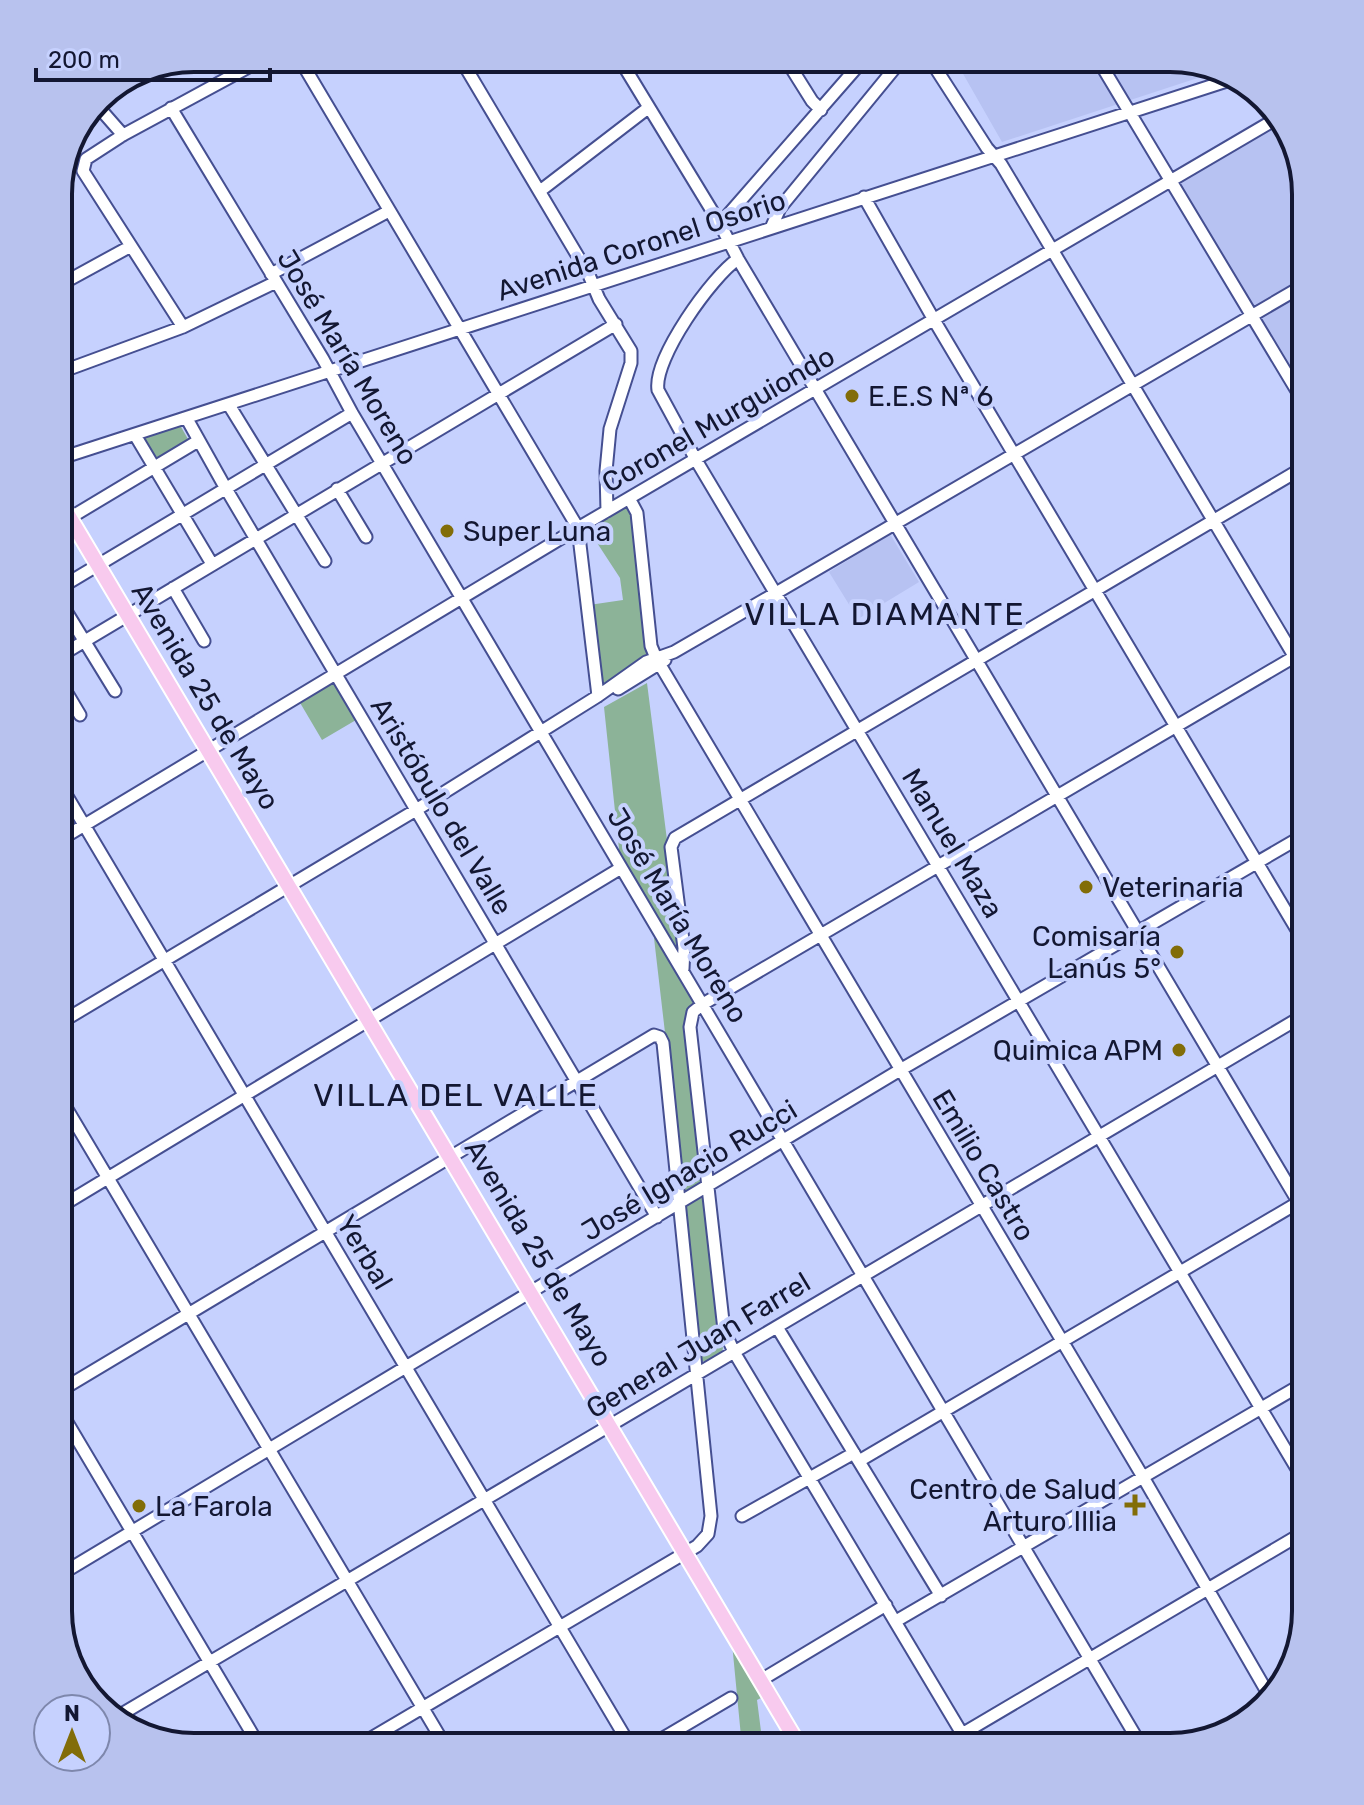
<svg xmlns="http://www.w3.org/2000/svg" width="1364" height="1805" font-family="Rubik,sans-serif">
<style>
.built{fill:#b7c2f2}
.green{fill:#8cb398}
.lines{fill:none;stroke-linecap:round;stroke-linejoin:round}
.minor-casing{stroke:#454f91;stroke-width:15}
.major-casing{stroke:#fff;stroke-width:18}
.minor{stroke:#fff;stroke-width:11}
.major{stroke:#f8caee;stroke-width:14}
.poi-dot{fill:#826d08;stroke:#c6d1fe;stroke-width:3}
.labels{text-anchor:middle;stroke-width:8;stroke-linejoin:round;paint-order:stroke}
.street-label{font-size:28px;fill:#131732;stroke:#c6d1fe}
.poi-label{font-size:28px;fill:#131732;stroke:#c6d1fe;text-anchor:start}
.quarter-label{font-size:32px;letter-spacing:2px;fill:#131732;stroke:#c6d1fe}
.rim{fill:none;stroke:#131732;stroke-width:4}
</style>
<rect width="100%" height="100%" fill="#c6d1fe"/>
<!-- built -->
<path class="built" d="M204 58H249L216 78Z
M954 58H1178L1219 71 1002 142Z
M1284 122 1306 194V403L1172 184Z
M890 534 919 582 858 619 829 572Z"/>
<!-- green -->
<path class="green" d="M180 425 189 441 155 461 141 437Z
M624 509H629L634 514 650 657 598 689 589 605 623 600 620 578 588 529Z
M333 681 356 720 322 740 299 701Z
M647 683 681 950 677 953 616 851 619 849 604 707Z
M658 936 694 999 703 1180 701 1185 684 1196 654 938Z
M702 1197 705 1200 717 1335 723 1348 721 1355 706 1362 702 1361 700 1356 685 1212 686 1206Z
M732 1643 763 1697 757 1700 763 1747H742Z"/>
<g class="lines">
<!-- minor casing -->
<g class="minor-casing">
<path id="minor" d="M299 58 578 528 598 696
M460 58 589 275 599 299 631 351V363L610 429 606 471 607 511
M619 58 720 224 738 259 1306 1215
M785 58 812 101 821 110
M929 58 987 148 1001 164 1306 676
M1097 58 1306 406
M95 103 123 135
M171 108 323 359 352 413 1142 1747
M540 191 648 108
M864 197 934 320 1306 945
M720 224 865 58
M772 226 780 208 903 58
M738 259C712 276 653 359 658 390L696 460 1306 1484
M271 274 389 211
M67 281 131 246
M183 327 83 171 86 159 123 135 265 58
M58 373 183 327 276 282
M229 405 325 561
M187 419 225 487 657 1217
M135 435 212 564
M58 459 1239 77
M337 489 366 537
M629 498 637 513 651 646 656 658 1143 1477 1270 1697
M58 525 198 441
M173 588 204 641
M58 589 352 413
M58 598 115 691
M58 657 616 324
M58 678 80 715
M618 689 665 660
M58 781 631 1747
M58 841 578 528 1281 116
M683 969 684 948 671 847 675 838 1306 466
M58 1024 416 810 598 696 646 662 674 652 776 593 1306 284
M58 1094 446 1747
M58 1208 621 868
M777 1327 941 1596
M58 1392 654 1035 660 1037 663 1043 711 1516 708 1534 697 1546 356 1747
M58 1407 260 1747
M859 1461 1306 1198
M742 1516 854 1453
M58 1576 900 1070 1306 834
M896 1621 1306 1382
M761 1680 886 1605
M115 1718 1306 1014
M648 1747 731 1698
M940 1747 1306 1531
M970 1747 734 1352 724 1330 690 1027 693 1012 703 1004 1306 650"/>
</g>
<!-- major casing -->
<g class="major-casing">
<path id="major" d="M58 498 800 1747"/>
</g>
<!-- minor -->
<use href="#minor" class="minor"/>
<!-- major -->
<use href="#major" class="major"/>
</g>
<!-- markers -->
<g class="poi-dot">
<circle cx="852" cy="396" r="8"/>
<circle cx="447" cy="531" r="8"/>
<circle cx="1086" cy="887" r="8"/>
<circle cx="1177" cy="952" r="8"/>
<circle cx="1179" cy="1050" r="8"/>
<path d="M1131 1493h8v8h8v8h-8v8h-8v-8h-8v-8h8z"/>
<circle cx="139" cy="1506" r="8"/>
</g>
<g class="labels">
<!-- street labels -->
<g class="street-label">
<text transform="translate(641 245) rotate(-18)" y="10">Avenida Coronel Osorio</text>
<text transform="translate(348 357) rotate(59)" y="10">José María Moreno</text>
<text transform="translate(718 419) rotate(-30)" y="10">Coronel Murguiondo</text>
<text transform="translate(206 696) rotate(59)" y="10">Avenida 25 de Mayo</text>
<text transform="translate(442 806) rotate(59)" y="10">Aristóbulo del Valle</text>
<text transform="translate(953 843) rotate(59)" y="10">Manuel Maza</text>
<text transform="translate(678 915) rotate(59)" y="10">José María Moreno</text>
<text transform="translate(984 1165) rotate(59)" y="10">Emilio Castro</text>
<text transform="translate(689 1170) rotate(-31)" y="10">José Ignacio Rucci</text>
<text transform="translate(365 1252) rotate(59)" y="10">Yerbal</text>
<text transform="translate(539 1253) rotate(59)" y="10">Avenida 25 de Mayo</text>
<text transform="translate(698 1345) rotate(-31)" y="10">General Juan Farrel</text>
</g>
<!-- poi labels -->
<g class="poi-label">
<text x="868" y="406">E.E.S Nª 6</text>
<text x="463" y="541">Super Luna</text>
<text x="1102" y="897">Veterinaria</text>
<text x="1161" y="946" text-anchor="end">Comisaría<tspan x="1161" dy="32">Lanús 5°</tspan></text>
<text x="1163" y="1060" text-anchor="end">Quimica APM</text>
<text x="1117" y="1499" text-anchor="end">Centro de Salud<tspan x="1117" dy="32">Arturo Illia</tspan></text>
<text x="155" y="1516">La Farola</text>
</g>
<!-- quarter labels -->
<g class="quarter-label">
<text x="885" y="625">VILLA DIAMANTE</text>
<text x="456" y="1106">VILLA DEL VALLE</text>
</g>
</g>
<!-- crop -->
<path d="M0 0H1364V1805H0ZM194 72H1170A122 122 0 0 1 1292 194V1611A122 122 0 0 1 1170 1733H194A122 122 0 0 1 72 1611V194A122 122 0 0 1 194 72Z" fill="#b8c2ee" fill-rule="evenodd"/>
<path class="rim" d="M194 72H1170A122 122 0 0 1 1292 194V1611A122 122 0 0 1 1170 1733H194A122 122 0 0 1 72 1611V194A122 122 0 0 1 194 72Z"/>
<!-- north arrow -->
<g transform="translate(72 1733)"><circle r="38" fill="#c6d1fe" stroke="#7e87ac" stroke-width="2"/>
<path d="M0-6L14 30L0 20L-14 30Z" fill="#826d08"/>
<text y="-12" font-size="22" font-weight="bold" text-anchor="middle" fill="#131732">N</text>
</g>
<!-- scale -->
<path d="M36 68v12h234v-12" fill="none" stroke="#131732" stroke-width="4"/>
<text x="48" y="68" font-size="24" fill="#131732" stroke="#c6d1fe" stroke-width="6" paint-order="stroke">200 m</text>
</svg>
